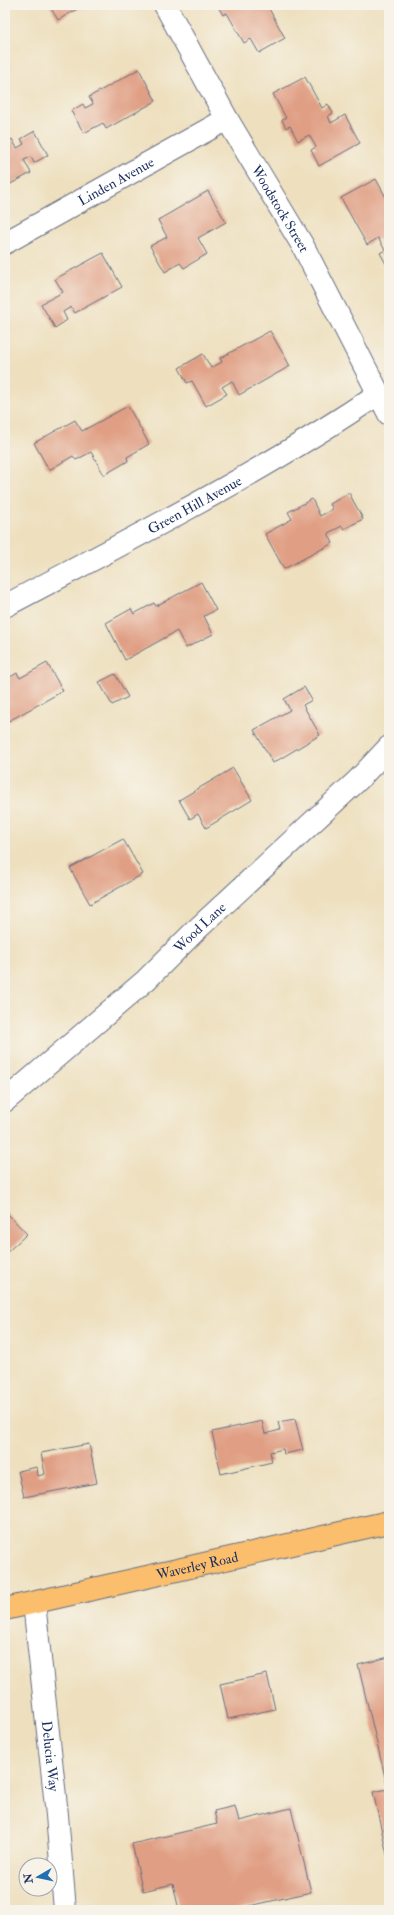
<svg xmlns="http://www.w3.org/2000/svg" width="394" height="1915" font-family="'IM FELL Double Pica',serif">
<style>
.building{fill:#e09f84}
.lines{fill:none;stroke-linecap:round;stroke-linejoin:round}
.minor-casing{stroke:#656d80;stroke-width:24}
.major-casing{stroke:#656d80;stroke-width:24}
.minor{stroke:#fff;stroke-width:22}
.major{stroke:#fabe6d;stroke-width:22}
.labels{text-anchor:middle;stroke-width:3;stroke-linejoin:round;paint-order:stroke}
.street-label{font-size:14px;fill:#1b2f5e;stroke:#f7f3e8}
</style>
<rect width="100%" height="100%" fill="#f7f3e8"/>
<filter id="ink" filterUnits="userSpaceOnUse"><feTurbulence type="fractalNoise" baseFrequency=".025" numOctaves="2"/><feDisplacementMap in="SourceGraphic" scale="8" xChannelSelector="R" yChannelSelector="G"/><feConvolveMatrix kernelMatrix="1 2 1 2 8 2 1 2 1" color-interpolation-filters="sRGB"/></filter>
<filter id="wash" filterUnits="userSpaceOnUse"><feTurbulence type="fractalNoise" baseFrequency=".012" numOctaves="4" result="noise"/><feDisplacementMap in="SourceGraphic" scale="16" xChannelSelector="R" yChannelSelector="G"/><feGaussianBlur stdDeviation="0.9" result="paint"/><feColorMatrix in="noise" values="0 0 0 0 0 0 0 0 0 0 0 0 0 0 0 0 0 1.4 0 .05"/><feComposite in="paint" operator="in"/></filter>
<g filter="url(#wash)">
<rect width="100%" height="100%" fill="#eee0bf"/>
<g id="blocks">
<!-- building -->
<path class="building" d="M49 5H84L58 20Z
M217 5H267L285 38 259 53 251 39 244 43 227 13 223 15Z
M139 69 156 101 106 129 103 123 84 133 71 111 83 104 85 108 93 104 89 97Z
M305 77 322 108 328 104 333 113 328 116 331 123 345 115 360 143 319 166 311 150 316 147 309 135 298 141 290 126 286 128 282 120 286 118 273 94Z
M35 131 48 155 34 163 31 157 24 160 31 173 5 187V143L12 139 17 148 24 144 21 139Z
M376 179 389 203V269L380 253 385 250 378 238 367 245 341 198Z
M208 191 226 222 198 238 207 254 184 268 180 263 165 272 150 246 167 237 158 220Z
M103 253 122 287 75 313 71 307 63 312 67 320 55 328 41 304 63 292 55 279Z
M270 331 290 366 239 395 232 381 222 387 227 394 206 406 192 381 187 383 179 368 203 354 211 368 222 362 220 358Z
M128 406 149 444 127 457 128 461 104 475 91 452 76 460 73 456 49 470 34 443 75 420 82 431Z
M349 493 363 519 344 529 342 526 328 533 333 543 284 569 265 534 292 519 288 512 312 499 320 516 333 509 330 504Z
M201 582 216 610 204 616 213 634 186 648 177 631 125 660 106 623 131 609 134 614 154 603 156 606Z
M47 663 63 691 5 723V680L17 673 20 678Z
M115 674 128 697 112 705 99 682Z
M304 687 312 700 303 705 320 735 273 763 254 730 290 710 284 699Z
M233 768 252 800 206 828 198 814 190 819 179 800Z
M123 839 143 874 90 904 70 868Z
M6 1212 27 1234 5 1254V1213Z
M295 1419 303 1450 284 1454 283 1449 270 1452 272 1462 221 1474 212 1432 262 1421 265 1434 280 1430 278 1422Z
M89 1444 97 1483 24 1497 18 1471 37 1467 38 1476 45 1474 41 1453Z
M389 1657V1858L388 1859 373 1792 388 1789 358 1665Z
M267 1674 275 1709 228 1719 220 1684Z
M235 1806 239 1821 291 1808 311 1892 232 1910H179L173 1884 143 1891 132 1844 217 1824 214 1811Z"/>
</g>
</g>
<g filter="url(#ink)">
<use href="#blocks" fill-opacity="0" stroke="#656d80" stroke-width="1"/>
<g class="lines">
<!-- minor casing -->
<g class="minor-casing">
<g id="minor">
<path id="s1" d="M165 5 227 119 303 246 389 414"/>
<path id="s2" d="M5 243 227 119"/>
<path id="s3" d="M5 606C131 539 260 474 378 394"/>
<path id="s4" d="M5 1101 146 980 194 932 358 780 389 747"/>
<path id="s5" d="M34 1603 57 1815 65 1910"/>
</g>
</g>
<!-- major casing -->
<g class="major-casing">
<g id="major">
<path id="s6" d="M5 1609 389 1522"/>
</g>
</g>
<!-- minor -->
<use href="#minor" class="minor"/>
<!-- major -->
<use href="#major" class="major"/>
</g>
</g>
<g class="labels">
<!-- street labels -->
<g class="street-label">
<text dy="5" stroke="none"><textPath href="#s2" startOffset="127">Linden Avenue</textPath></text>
<text dy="5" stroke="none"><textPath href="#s1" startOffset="234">Woodstock Street</textPath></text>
<text dy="5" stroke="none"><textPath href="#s3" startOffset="215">Green Hill Avenue</textPath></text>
<text dy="5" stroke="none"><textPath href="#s4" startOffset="261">Wood Lane</textPath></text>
<text dy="5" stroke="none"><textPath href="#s6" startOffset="197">Waverley Road</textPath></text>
<text dy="5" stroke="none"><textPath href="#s5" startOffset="154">Delucia Way</textPath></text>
</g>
</g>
<!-- margin -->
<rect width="394" height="1915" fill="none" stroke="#f7f3e8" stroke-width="20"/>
<!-- north arrow -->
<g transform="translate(38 1877) rotate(261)"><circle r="19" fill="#f7f3e8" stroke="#9fa5b1"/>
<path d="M0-3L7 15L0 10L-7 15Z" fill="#1f6fb2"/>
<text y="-6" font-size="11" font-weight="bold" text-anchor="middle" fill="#1b2f5e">N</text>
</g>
</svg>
